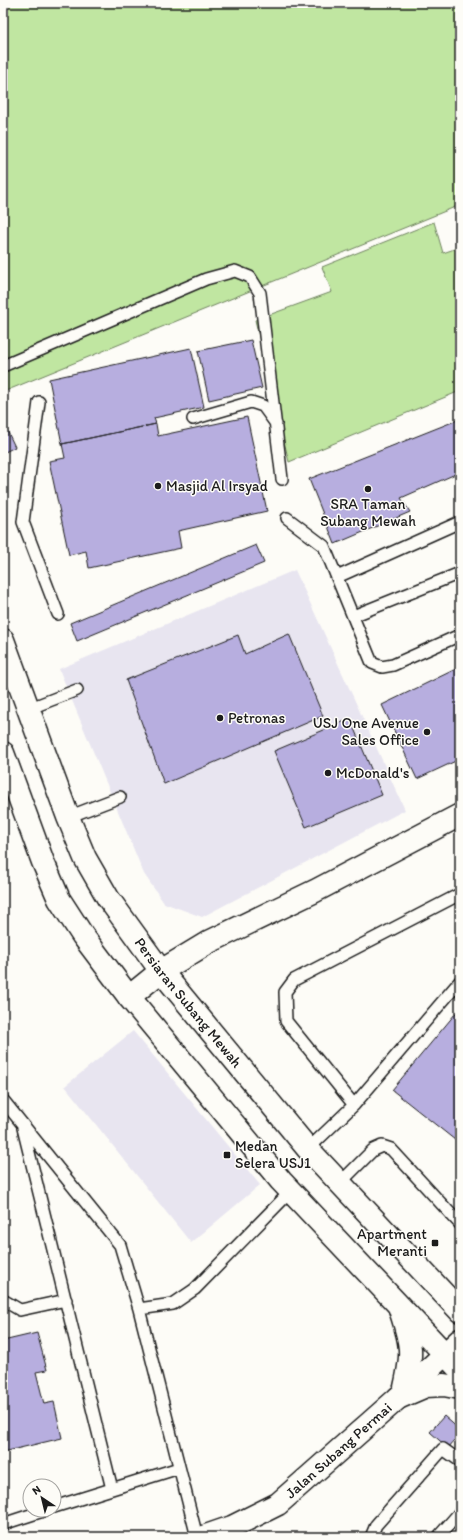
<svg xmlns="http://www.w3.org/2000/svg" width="463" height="1540" font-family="Itim,sans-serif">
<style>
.built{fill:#e8e5f0}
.green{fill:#c0e6a1;stroke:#6e815e}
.building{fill:#b7aedf;stroke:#1c1c1c}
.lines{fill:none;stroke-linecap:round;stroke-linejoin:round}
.service-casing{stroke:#1c1c1c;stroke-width:14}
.minor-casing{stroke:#1c1c1c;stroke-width:25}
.tertiary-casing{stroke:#1c1c1c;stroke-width:25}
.secondary-casing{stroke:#1c1c1c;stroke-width:25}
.service{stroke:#fdfcf7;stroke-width:11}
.minor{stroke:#fdfcf7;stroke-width:22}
.tertiary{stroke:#fdfcf7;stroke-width:22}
.secondary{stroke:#fdfcf7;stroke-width:22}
.poi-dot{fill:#1c1c1c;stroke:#fdfcf7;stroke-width:1.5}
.labels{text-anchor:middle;stroke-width:3;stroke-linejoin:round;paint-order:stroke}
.poi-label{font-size:15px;fill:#1c1c1c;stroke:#fdfcf7;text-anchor:start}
.street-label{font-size:15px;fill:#1c1c1c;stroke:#fdfcf7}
</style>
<rect width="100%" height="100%" fill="#fdfcf7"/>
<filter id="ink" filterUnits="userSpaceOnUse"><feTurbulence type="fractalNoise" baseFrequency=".025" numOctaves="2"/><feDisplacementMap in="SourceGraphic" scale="8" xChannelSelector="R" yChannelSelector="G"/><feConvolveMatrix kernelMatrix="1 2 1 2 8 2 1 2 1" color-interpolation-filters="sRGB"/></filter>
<g filter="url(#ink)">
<!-- built -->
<path class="built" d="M295 570 405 810 202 917 164 903 144 874 59 669Z
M133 1031 260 1185 191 1243 65 1086Z"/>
<!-- green -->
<path class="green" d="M3 3H460V205L3 392Z
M434 222 443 253 460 247V391L289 462 255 320 332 292 322 267Z"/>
<!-- building -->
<path class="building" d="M251 340 262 388 209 400 198 351Z
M191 348 204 407 154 418 156 424 62 444 49 379Z
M247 417 267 511 178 531 181 548 89 568 86 551 69 555 49 461 65 458 62 444 156 424 158 436Z
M460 419V472L401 498 410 512 335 544 309 479Z
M3 422 15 447 3 453Z
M256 545 264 563 77 641 70 623Z
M289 634 323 716 164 784 126 680 238 635 245 654Z
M460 667V759L417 779 382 705Z
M350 719 382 795 306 827 274 751Z
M460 1008V1144L392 1090Z
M37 1333 47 1370 36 1372 44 1404 54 1402 62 1438 3 1452V1341Z
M444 1416 460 1430V1434L448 1448 430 1432Z"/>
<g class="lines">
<!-- service casing -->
<g class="service-casing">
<path id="service" d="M3 366 206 279 235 271 250 277 260 293 282 479
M39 402 23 522 58 614
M193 419 251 402 263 406 276 424
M287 518 324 546 372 663 382 667 393 665 460 635
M337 577 460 522
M353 616 460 573
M28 709 77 690
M68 817 120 797
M3 1100 120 1245 139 1309 197 1537
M354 1105 286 1021 285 992 294 980 460 894
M23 1128 112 1489
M308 1149 354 1105 460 981
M340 1183 373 1150 382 1146 391 1149 460 1224
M3 1300 20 1310 66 1300
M139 1309 173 1304 195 1289 290 1192
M54 1507 179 1468
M3 1524 46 1510
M371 1537 376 1525 443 1449 460 1461
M438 1537 460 1512"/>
</g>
<!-- minor casing -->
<g class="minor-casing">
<path id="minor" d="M129 997 161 971 209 942 315 891 460 815"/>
</g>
<!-- tertiary casing -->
<g class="tertiary-casing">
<g id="tertiary">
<path id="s1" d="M203 1537 232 1527 278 1504 398 1398 460 1340"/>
</g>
</g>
<!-- secondary casing -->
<g class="secondary-casing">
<g id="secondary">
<path id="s2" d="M3 640 68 817 85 858 108 898 161 971 308 1149 460 1311"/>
<path d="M3 753 43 862 59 899 83 936 129 997 281 1181 460 1370"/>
<path d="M400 1309C404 1322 409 1335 410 1349 411 1363 407 1378 404 1392"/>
<path d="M398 1398 426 1386 444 1385 460 1388"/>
</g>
</g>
<!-- service -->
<use href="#service" class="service"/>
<!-- minor -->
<use href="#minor" class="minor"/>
<!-- tertiary -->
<use href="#tertiary" class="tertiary"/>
<!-- secondary -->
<use href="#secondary" class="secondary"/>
</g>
</g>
<!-- markers -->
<g class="poi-dot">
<circle cx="158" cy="486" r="4"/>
<circle cx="368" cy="489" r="4"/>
<circle cx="220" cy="718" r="4"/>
<circle cx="427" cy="732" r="4"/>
<circle cx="328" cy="773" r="4"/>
<rect x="223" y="1151" width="8" height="8" rx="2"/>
<rect x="431" y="1239" width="8" height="8" rx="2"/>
</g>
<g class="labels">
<!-- poi labels -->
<g class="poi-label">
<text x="166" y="491">Masjid Al Irsyad</text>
<text x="368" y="509" text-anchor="middle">SRA Taman<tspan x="368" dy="17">Subang Mewah</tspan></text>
<text x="228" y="723">Petronas</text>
<text x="419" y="728" text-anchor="end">USJ One Avenue<tspan x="419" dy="17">Sales Office</tspan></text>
<text x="336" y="778">McDonald's</text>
<text x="235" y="1151">Medan<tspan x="235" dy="17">Selera USJ1</tspan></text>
<text x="427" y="1239" text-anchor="end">Apartment<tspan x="427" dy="17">Meranti</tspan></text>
</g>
<!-- street labels -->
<g class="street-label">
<text dy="5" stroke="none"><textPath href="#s2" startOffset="411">Persiaran Subang Mewah</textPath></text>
<text dy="5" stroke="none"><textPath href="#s1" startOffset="163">Jalan Subang Permai</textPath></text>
</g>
</g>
<!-- margin -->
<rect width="463" height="1540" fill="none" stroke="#fdfcf7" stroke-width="16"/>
<rect x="8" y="8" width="447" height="1524" fill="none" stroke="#1c1c1c" stroke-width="1.5" filter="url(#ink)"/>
<!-- north arrow -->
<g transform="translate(42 1498) rotate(325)"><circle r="19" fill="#fdfcf7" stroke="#a3a29f"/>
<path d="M0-3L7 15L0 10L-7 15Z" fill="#1c1c1c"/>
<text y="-6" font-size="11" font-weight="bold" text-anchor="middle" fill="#1c1c1c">N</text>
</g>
</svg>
